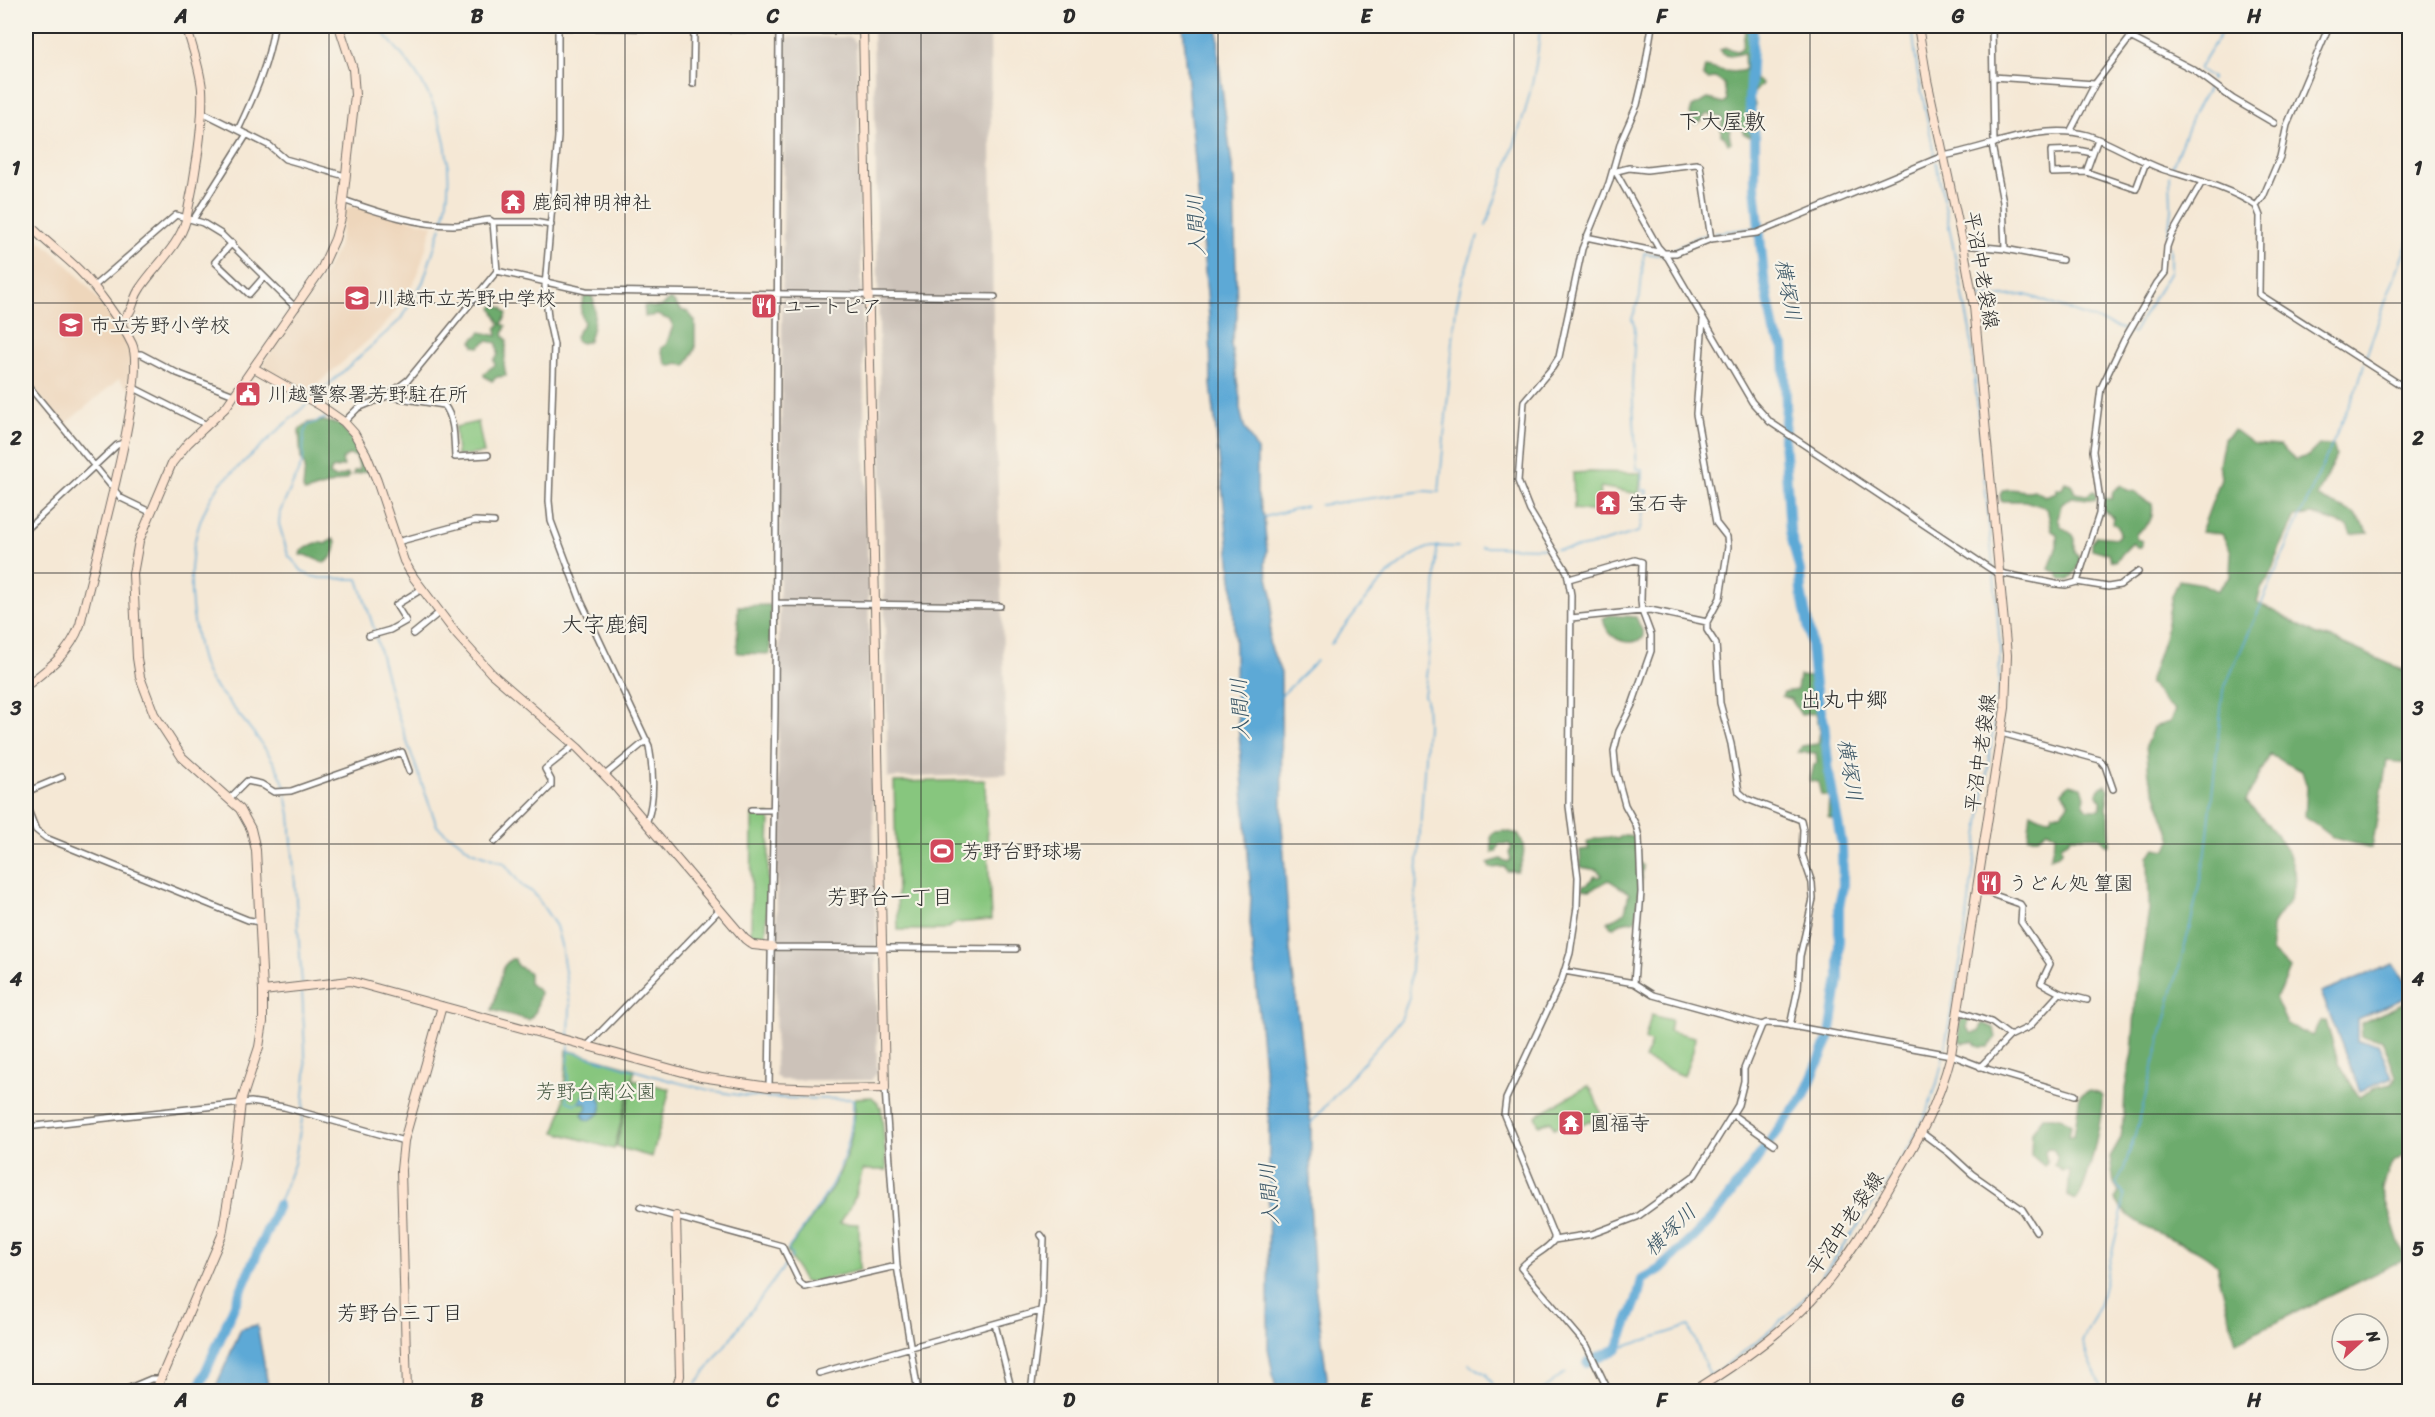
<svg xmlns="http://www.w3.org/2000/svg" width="2435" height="1417" font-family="Sriracha,'Klee One',sans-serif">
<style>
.built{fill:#eed6bb}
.industrial{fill:#ccc2b9}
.green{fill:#87c67e;stroke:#597854;stroke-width:1.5}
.forest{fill:#6dab6d;stroke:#4c6b4c;stroke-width:1.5}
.water{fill:#5da9d6;stroke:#446a80;stroke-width:1.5}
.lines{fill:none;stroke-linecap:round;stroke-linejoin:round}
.stream{stroke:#5da9d6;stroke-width:1.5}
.river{stroke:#5da9d6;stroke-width:10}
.street-casing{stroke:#726d66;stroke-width:8}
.secondary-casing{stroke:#726d66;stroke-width:10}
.street{stroke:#fff;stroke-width:5}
.secondary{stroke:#fde4d1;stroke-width:8}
.grid{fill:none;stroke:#2b2b2b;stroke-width:1.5;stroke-opacity:0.55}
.labels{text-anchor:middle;stroke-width:4.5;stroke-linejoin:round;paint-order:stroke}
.poi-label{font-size:20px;fill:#2b2b2b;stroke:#f7f3e8;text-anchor:start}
.street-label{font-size:20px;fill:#2b2b2b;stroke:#f7f3e8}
.park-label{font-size:20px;fill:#475a44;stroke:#f7f3e8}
.water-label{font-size:21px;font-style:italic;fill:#3c5767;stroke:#f7f3e8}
.neighbourhood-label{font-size:21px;fill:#2b2b2b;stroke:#f7f3e8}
.quarter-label{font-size:22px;fill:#2b2b2b;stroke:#f7f3e8}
.neatline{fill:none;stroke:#2b2b2b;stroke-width:2}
.grid-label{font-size:20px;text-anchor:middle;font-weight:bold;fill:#2b2b2b}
</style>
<rect width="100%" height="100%" fill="#f7f3e8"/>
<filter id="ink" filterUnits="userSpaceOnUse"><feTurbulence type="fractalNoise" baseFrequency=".0167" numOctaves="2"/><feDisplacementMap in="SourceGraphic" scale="12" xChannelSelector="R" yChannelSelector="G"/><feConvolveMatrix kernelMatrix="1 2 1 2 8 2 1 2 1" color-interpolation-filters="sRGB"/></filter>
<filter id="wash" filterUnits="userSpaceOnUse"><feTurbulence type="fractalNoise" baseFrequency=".008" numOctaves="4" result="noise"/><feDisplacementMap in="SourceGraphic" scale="24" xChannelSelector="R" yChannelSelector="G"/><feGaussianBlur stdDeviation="1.35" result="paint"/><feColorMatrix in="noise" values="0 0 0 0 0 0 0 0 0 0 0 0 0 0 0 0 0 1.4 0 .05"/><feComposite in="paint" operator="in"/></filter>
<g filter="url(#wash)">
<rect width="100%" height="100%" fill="#f5e8d5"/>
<!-- built -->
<path class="built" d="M352 206 433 225 417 277 400 306 379 331 308 392 264 367 263 363 324 275 338 247 346 209Z
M33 234 67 264 90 289 126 339 132 354 129 390 119 379 64 425 26 379V241Z"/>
<!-- industrial -->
<path class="industrial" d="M873 26H990L993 334 1007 774 888 778Z
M790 37H850L856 43 876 943 877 1073 871 1080H780L775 1075 783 226 786 39Z"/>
<!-- green -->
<path class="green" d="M478 422 484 453 457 456 455 427Z
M1591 472 1641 473 1639 494 1601 487 1596 512 1574 509 1573 473Z
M985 780 991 920 956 923 944 930H898L894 782Z
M752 814 770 815 766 940 751 937Z
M1651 1015 1671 1020 1669 1031 1695 1037 1693 1051 1684 1076 1644 1059 1651 1043 1645 1039Z
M567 1050 635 1069 614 1149 555 1132 563 1107Z
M634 1080 670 1089 652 1157 616 1147Z
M1588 1086 1592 1090 1604 1122 1594 1126 1591 1120 1575 1127 1573 1121 1554 1128 1551 1121 1539 1125 1535 1116Z
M872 1097 878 1103 879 1107H881L887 1170H863L852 1204 840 1223 859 1224 860 1270 813 1282H804L787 1251C826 1199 855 1167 855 1098Z"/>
<!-- forest -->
<path class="forest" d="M1746 26H1755L1750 52 1755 80 1761 82 1762 84 1752 95 1755 105 1754 114 1748 119 1750 137 1743 133 1742 126 1738 122 1732 125 1729 134 1731 142 1728 144 1725 137 1721 135 1722 118 1708 114 1703 117V120L1695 124 1690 114 1692 107 1708 99 1724 103 1727 100 1724 84 1715 78 1708 79 1703 76 1705 67C1718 70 1732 74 1745 70L1744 53 1730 56 1722 54 1720 50 1726 48 1737 51 1742 48Z
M587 293 591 294C598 306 593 328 589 341L582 343 576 341 575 336 584 323C579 310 580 304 587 293Z
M671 299 681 310 688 312 695 321V349L686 366 678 363 672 366 667 365C665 362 661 351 661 348L666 345 673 326 670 320 657 315 645 317 644 306C662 307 657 310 671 299Z
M495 305 503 308 507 314 502 324 506 326 503 335 507 340 504 365 506 376 497 377 492 381 484 376V373L495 365 494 360 498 355 497 343 487 341 479 347 474 346 472 341 481 332 497 336 496 329 500 324 492 308Z
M323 421 339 424 358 446 370 470 353 475 354 471 360 470 356 456 348 455 342 460 344 466 332 469 330 474 334 478 348 474 349 476 346 479 305 492 303 489 305 467 301 458 299 430 308 423Z
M2234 430 2253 444 2280 446 2295 460 2308 456 2319 445H2333L2336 456 2317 497 2354 513 2369 533 2351 534 2347 526 2312 514 2295 517 2278 552 2271 574 2261 589 2257 602 2317 635 2333 639 2410 673 2409 763 2387 761 2372 848 2334 838 2305 816 2307 787 2302 771 2270 755 2246 801C2270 828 2308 859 2290 900 2285 909 2274 918 2272 927 2271 934 2272 944 2272 951L2290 969 2283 986 2275 998 2287 1024 2312 1036 2320 1022 2326 1021 2339 1064 2359 1097 2377 1087 2392 1084 2396 1076 2382 1039 2362 1037 2361 1023 2409 1001V1152L2392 1163 2382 1189 2404 1259 2236 1342 2216 1264C2187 1236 2137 1237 2115 1199L2119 1191 2114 1184 2110 1157 2121 1138 2124 1112 2125 1088 2132 1053 2136 996 2149 909 2148 856 2156 848 2167 850 2172 839 2149 775 2146 745 2153 727 2170 722 2175 710 2164 702 2149 683 2164 638 2172 596 2179 580 2203 584 2217 591 2230 576 2231 552 2222 534 2201 532 2221 478 2219 464 2224 439Z
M2065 482 2071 484 2075 493 2087 495 2093 491 2096 495V500L2071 497 2061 505 2058 519 2061 526 2073 535 2075 539V551L2080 559 2078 568 2069 580H2062L2057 573 2049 569 2057 546V534L2052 531 2047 508 2025 501H2001L2000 495 2003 490C2018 487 2022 494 2034 490L2045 496 2057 492V488H2062Z
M2121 485 2127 490 2136 492 2140 497 2152 504C2155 522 2146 525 2136 534V539L2142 541V545L2140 548 2135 546 2133 543C2131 544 2117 559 2116 561L2111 560 2109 554 2092 549V543L2096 536 2117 538 2120 533 2118 527 2113 523 2114 517 2102 510 2103 498 2111 499 2113 491Z
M333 539 336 542C336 552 333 558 324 563L306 555H300L301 551C311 547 313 540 325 544Z
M769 605 771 606 770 654 739 653 737 652 738 606Z
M1610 615 1636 617 1643 633V638C1626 648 1606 638 1603 618Z
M1799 676 1810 677 1816 681 1819 698 1817 704 1823 726 1825 768 1834 789 1838 813 1835 820 1828 817 1829 796 1821 795 1818 782 1810 781 1814 765 1817 763 1816 753 1798 752 1802 746 1818 744 1820 731 1816 713 1801 715 1791 699 1782 696 1784 692 1797 690Z
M2070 784 2082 787 2085 797 2083 804 2087 809H2099C2103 803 2101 799 2097 793L2099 788 2105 785 2109 789 2106 809 2109 816 2110 844 2107 846 2100 837H2071L2068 841 2061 845 2062 851 2058 855 2050 858 2056 835 2047 830 2038 837H2028L2031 812 2040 817 2051 818 2052 813H2062L2070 803 2062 792Z
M1505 831 1518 834C1527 845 1524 860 1517 871H1507L1505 867 1490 868 1488 863 1501 859 1508 862 1511 859 1509 852 1512 848 1509 844H1499L1496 852 1492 853 1491 835 1495 832Z
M1624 835 1635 836 1639 862 1643 866 1636 920 1621 923 1614 927 1610 926 1608 922 1625 912 1629 893 1609 880 1590 890 1582 889 1583 885 1588 884 1594 876 1599 877 1602 875 1597 870 1581 867 1580 850 1589 849 1587 843C1594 837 1609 836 1617 839Z
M511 959H515L517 966 522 968 529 973V983L540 992 536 1011 529 1020 492 1010 504 966Z
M1962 1018 1969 1019 1967 1028 1971 1033 1980 1032 1982 1023 1994 1028 1996 1038 1988 1047H1979L1973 1042 1963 1043 1959 1040V1025Z
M2090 1090 2100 1093 2102 1097C2103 1116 2088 1187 2076 1200L2068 1196 2070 1170 2062 1171 2054 1165 2057 1156 2053 1149 2048 1148 2045 1151 2047 1162 2044 1166 2031 1155 2032 1132 2043 1117C2055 1116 2061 1117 2071 1124L2069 1136H2074L2080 1095Z"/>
<!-- water -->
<path class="water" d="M1183 26H1218L1219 65 1234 181 1237 317 1231 344 1240 398V409L1244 426 1257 450V493L1264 518 1267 551 1265 564 1273 599 1269 642 1281 673 1282 825 1290 949 1311 1124 1310 1202 1315 1286 1327 1377 1326 1391H1276L1268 1348 1269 1118 1250 923 1251 894 1235 680C1236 649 1233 618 1233 588L1211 384 1210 328Z
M2393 964 2407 985H2409V996L2357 1019V1042L2378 1043 2392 1078 2360 1091 2321 992Z
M586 1091 597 1094 602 1104 600 1113 590 1120 585 1119 582 1114 586 1110 587 1104 579 1102Z
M257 1325 269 1391H214L241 1329Z"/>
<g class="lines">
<!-- stream -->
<path class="stream" d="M377 26C390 41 404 56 415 72 445 115 457 173 442 223
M1912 26 1917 69 1935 157
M2211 80V77L2199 69 2225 26
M1936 162 1970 330 1993 567
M2171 170 2193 114 2210 85
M1486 226C1508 159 1537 97 1540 26
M1714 233 1760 227
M2168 236 2171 209 2170 175
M1673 250 1694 238 1709 234
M1975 297 2027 295 2133 333 2170 272V247
M2365 360C2379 318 2394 278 2410 237
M315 397 400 320 423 282 441 227
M326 418 308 425 304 433 303 461 280 512 279 524 288 555 302 571 310 576 320 578 358 579 375 632
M1320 505 1424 491 1439 492 1456 308 1462 280 1478 236
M1264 517 1306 506
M1481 547 1551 548
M1556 549C1585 550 1610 540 1638 532L1640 529 1647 490 1642 491V469H1637L1632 385 1635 328 1632 319 1640 296 1644 253 1664 256
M376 637 394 705 437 826 448 835 454 837 471 851 504 863 522 886 534 893 556 926 561 945 570 1005 569 1037
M1331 644C1357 611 1386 566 1425 549 1435 545 1447 547 1458 547
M1281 696 1316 661
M286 790C278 761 250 728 231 705 225 697 216 689 210 680 201 665 198 645 195 628 186 576 189 525 221 483L309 402
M286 794 290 815 302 984
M302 989 306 1072 303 1110
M569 1045 567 1101 575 1104 580 1102
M569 1051C625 1066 681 1087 738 1095 777 1100 815 1098 853 1099 854 1162 823 1201 788 1249L792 1257 790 1259
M1944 1051 1961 958 1999 688 2000 645 1994 575
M1310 1124 1401 1019 1409 998 1427 725 1426 698 1424 696 1435 594 1437 546
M278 1205 294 1164 303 1114
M1617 1349 1689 1326 1710 1376C1741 1355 1773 1331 1799 1303 1823 1277 1842 1248 1862 1219 1896 1170 1934 1116 1943 1056
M1469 1364 1486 1374 1498 1392
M690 1392 787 1263
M1539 1392 1566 1372
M2103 1392 2082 1342 2099 1306 2123 1207 2124 1195 2116 1184 2124 1169 2139 1121 2191 922 2206 853 2223 691 2358 385 2364 364"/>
<!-- river -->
<path class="river" d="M1587 1363 1617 1349 1637 1299 1642 1280 1660 1269 1694 1237 1718 1211 1804 1096 1830 1036 1839 978V906L1843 886 1842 845 1829 774 1824 723 1815 686 1810 635 1801 591 1800 571 1790 531 1784 438 1786 404 1784 347 1774 332 1764 278 1755 186V136L1749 102 1753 26
M197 1392 278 1205"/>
</g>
</g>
<g filter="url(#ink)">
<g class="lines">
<!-- street casing -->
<g class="street-casing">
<path id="street" d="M459 26 863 31
M1992 26 1994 144
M558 27V137L545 286 548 317 554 345 549 501 551 521 581 601 649 746C653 769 655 799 647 821
M2130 37 2194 70 2233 99 2274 123
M1993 77 2095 84
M693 84 694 28
M202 112 270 146 285 159 345 176
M238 130C254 96 269 63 274 26
M2070 132 2095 84 2139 26
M1992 145 2003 202 2005 249
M2092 153 2078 150 2051 151 2052 173 2086 172 2136 189 2146 162
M1614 169 1658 247 1668 258 1752 402 1770 422 1995 572 2056 584 2066 585 2077 582 2108 587 2120 585 2138 572
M1617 171 1629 168 1647 170 1696 164 1700 165 1711 239
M2086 172 2098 139
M343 200C378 212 415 225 453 225 465 225 478 221 490 220L493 222H534L551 225
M2256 206 2263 197 2280 157 2287 125 2329 26
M193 220 247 134
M1586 237 1663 253H1676L1711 239 1757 233 1943 156C1989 148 2039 122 2087 135 2113 143 2136 160 2162 169 2190 178 2233 189 2256 206L2260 216 2259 294 2410 391
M232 243 215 262 249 294 263 278
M1963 245 2005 249 2062 260
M497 271 586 291 995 297
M93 287 176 215 203 223 221 234 296 308
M1703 320 1696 414 1716 523 1727 537 1728 547 1720 598 1707 622V630L1716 644 1720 703 1731 744 1739 792 1747 799 1801 820 1803 829 1802 854 1812 883 1813 899 1800 956 1798 988 1790 1026
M135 354H141L177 373 234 395
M26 383 121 498 150 512
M134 388 203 423 206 427
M387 396 444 405C455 418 454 441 455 457L488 455
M344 422 358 408 387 396 408 380 497 271 493 222
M26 530 117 445 124 443
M397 542 475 521 494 522
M1569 579 1635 560 1642 562 1641 600 1642 611 1651 635V651L1632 705 1619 731 1614 751 1616 772 1625 805 1636 825 1639 837 1641 892 1634 983 1653 995 1762 1025 1766 1023 1781 1024 1951 1055 1990 1070 2075 1095
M2077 582 2099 514 2100 500 2093 451 2101 388 2124 340 2157 283 2165 273 2167 247 2171 236 2202 182
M776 603 1000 606
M1571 618 1650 610 1707 622
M413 634 440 612
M369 636 390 630 406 621 396 605 422 589
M2001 733 2100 760 2105 766 2113 789
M605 775 647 740
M26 792 62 777
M229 799 247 781 261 784 274 792 291 791 402 752 409 771
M26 805 36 830 46 838 248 920 260 922
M751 810H773
M495 842 551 786V780L545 769 575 745
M1977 889 2020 904 2022 907 2021 922 2050 964 2041 983 2060 993 2087 1000
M772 947 1016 949
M1564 971 1634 983
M1958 1011 1991 1022 2010 1036
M587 1046 720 909
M1980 1067 2010 1036 2029 1027 2060 993
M769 1087 775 707 779 28
M885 1088 897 1266 918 1392
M1733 1115 1774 1144
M26 1127 251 1102 284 1107 404 1141
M1922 1133 1949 1153 1972 1174 2022 1209 2036 1231
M640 1207 782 1246 800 1283 805 1287 897 1266
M1554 1240 1592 1234 1637 1217 1695 1175 1738 1105 1744 1081V1069L1762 1025
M995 1324 1012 1392
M819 1373 1040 1311
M120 1392 151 1379H161
M1031 1392 1042 1302 1044 1239 1041 1235
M1609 1392 1587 1346 1521 1268C1530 1256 1545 1252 1554 1240V1236L1504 1115 1506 1099 1562 979 1570 953 1577 907 1578 877 1569 806 1571 595 1567 572 1530 511 1518 481 1524 401 1552 368 1559 357 1582 249 1609 183 1621 141 1637 105 1643 80 1652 26"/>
</g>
<!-- secondary casing -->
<g class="secondary-casing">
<path id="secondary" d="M26 221C41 239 62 253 79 270 96 287 122 323 132 344 149 379 90 576 80 625 69 654 49 668 26 686
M119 323C137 309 130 302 141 287 156 265 179 246 186 220 194 184 204 125 202 89 200 68 192 46 186 26
M254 368 321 406 344 422 354 433 366 454 377 481 404 561 414 578 457 635 491 673 578 748 613 784 745 939 753 945 772 947
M263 991 350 981 701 1077 769 1087 828 1089 885 1088 863 26
M155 1392 222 1235 235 1157 241 1102 259 1047 263 1022V991L256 850 251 829 240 809 182 757 154 714 140 677 137 658 133 574 139 541 172 463 188 443 226 407 321 270 335 239 341 218 355 95 353 69 339 26
M407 1392 401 1170 404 1141 442 1006
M675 1392 680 1376 676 1216
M1692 1392C1735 1366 1778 1336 1812 1300 1844 1265 1869 1223 1892 1183 1919 1138 1938 1106 1951 1055L2005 708 2007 655 1974 306 1963 245 1927 80 1918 26"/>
</g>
<!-- street -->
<use href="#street" class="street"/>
<!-- secondary -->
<use href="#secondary" class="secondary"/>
</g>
</g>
<!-- grid -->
<path class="grid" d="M329 26V1392M625 26V1392M921 26V1392M1218 26V1392M1514 26V1392M1810 26V1392M2106 26V1392M26 303H2410M26 573H2410M26 844H2410M26 1114H2410"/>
<!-- icons -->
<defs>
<g id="temple-square" transform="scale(1.35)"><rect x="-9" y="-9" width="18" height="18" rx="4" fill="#d1495b" stroke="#f7f3e8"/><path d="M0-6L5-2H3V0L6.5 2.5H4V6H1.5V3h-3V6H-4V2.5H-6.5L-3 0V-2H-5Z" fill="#fff"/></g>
<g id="school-square" transform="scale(1.35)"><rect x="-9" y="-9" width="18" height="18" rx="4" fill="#d1495b" stroke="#f7f3e8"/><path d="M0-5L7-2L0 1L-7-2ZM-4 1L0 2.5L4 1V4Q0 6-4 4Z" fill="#fff"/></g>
<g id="restaurant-square" transform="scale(1.35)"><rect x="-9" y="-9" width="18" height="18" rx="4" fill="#d1495b" stroke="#f7f3e8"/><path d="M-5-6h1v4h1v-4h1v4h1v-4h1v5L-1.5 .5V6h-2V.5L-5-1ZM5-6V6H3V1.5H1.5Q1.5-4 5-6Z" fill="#fff"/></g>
<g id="civic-square" transform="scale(1.35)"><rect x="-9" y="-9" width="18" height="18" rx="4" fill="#d1495b" stroke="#f7f3e8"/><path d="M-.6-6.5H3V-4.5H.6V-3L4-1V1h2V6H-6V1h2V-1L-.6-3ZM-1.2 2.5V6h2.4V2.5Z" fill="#fff"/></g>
<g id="stadium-square" transform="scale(1.35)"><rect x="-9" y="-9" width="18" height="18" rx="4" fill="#d1495b" stroke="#f7f3e8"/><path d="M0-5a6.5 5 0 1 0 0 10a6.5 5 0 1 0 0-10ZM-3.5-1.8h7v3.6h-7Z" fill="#fff"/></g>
</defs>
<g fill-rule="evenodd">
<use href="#temple-square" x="513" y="202"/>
<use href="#school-square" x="357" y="298"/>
<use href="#restaurant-square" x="764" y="306"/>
<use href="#school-square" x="71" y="325"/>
<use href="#civic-square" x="248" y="394"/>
<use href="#temple-square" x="1608" y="503"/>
<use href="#stadium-square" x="942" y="851"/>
<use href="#restaurant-square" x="1989" y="883"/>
<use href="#temple-square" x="1571" y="1123"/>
</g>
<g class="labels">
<!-- poi labels -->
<g class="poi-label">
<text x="532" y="209">鹿飼神明神社</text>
<text x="376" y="305">川越市立芳野中学校</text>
<text x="783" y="313">ユートピア</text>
<text x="90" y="332">市立芳野小学校</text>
<text x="268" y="401">川越警察署芳野駐在所</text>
<text x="1628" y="510">宝石寺</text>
<text x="962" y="858">芳野台野球場</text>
<text x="2008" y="890">うどん処 篁園</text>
<text x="1590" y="1130">圓福寺</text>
</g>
<!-- street labels -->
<g class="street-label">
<text transform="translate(1982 270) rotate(80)" y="7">平沼中老袋線</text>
<text transform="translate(1980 753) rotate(-82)" y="7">平沼中老袋線</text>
<text transform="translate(1845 1223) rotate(-56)" y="7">平沼中老袋線</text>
</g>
<!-- park labels -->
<g class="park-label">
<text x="596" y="1098">芳野台南公園</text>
</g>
<!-- water labels -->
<g class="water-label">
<text transform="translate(1196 225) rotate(-93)" y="7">入間川</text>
<text transform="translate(1788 290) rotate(80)" y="7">横塚川</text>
<text transform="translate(1240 709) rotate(-93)" y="7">入間川</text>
<text transform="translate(1850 770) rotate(81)" y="7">横塚川</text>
<text transform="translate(1269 1194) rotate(-94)" y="7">入間川</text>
<text transform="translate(1670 1230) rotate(-44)" y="7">横塚川</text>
</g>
<!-- neighbourhood labels -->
<g class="neighbourhood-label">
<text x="890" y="904">芳野台一丁目</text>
<text x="400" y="1320">芳野台三丁目</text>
</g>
<!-- quarter labels -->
<g class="quarter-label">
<text x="1722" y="129">下大屋敷</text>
<text x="605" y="632">大字鹿飼</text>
<text x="1844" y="707">出丸中郷</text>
</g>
</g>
<!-- margin -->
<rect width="2435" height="1417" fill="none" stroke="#f7f3e8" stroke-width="66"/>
<!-- north arrow -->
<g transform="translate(2360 1342) rotate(68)"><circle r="28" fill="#f7f3e8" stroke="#a5a39c" stroke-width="1.5"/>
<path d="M0-4.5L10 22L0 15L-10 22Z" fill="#d1495b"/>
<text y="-9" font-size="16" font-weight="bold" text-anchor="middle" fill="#2b2b2b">N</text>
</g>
<rect x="33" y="33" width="2369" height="1351" class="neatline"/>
<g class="grid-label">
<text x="181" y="23">A</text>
<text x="477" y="23">B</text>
<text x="773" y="23">C</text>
<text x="1069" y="23">D</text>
<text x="1366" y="23">E</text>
<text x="1662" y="23">F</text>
<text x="1958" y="23">G</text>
<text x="2254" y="23">H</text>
<text x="16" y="175">1</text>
<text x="2418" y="175">1</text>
<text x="16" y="445">2</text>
<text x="2418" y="445">2</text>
<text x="16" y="715">3</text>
<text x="2418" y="715">3</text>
<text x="16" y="986">4</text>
<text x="2418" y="986">4</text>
<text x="16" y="1256">5</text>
<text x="2418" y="1256">5</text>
<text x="181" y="1407">A</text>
<text x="477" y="1407">B</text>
<text x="773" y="1407">C</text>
<text x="1069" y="1407">D</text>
<text x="1366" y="1407">E</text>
<text x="1662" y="1407">F</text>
<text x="1958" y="1407">G</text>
<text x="2254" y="1407">H</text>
</g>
</svg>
